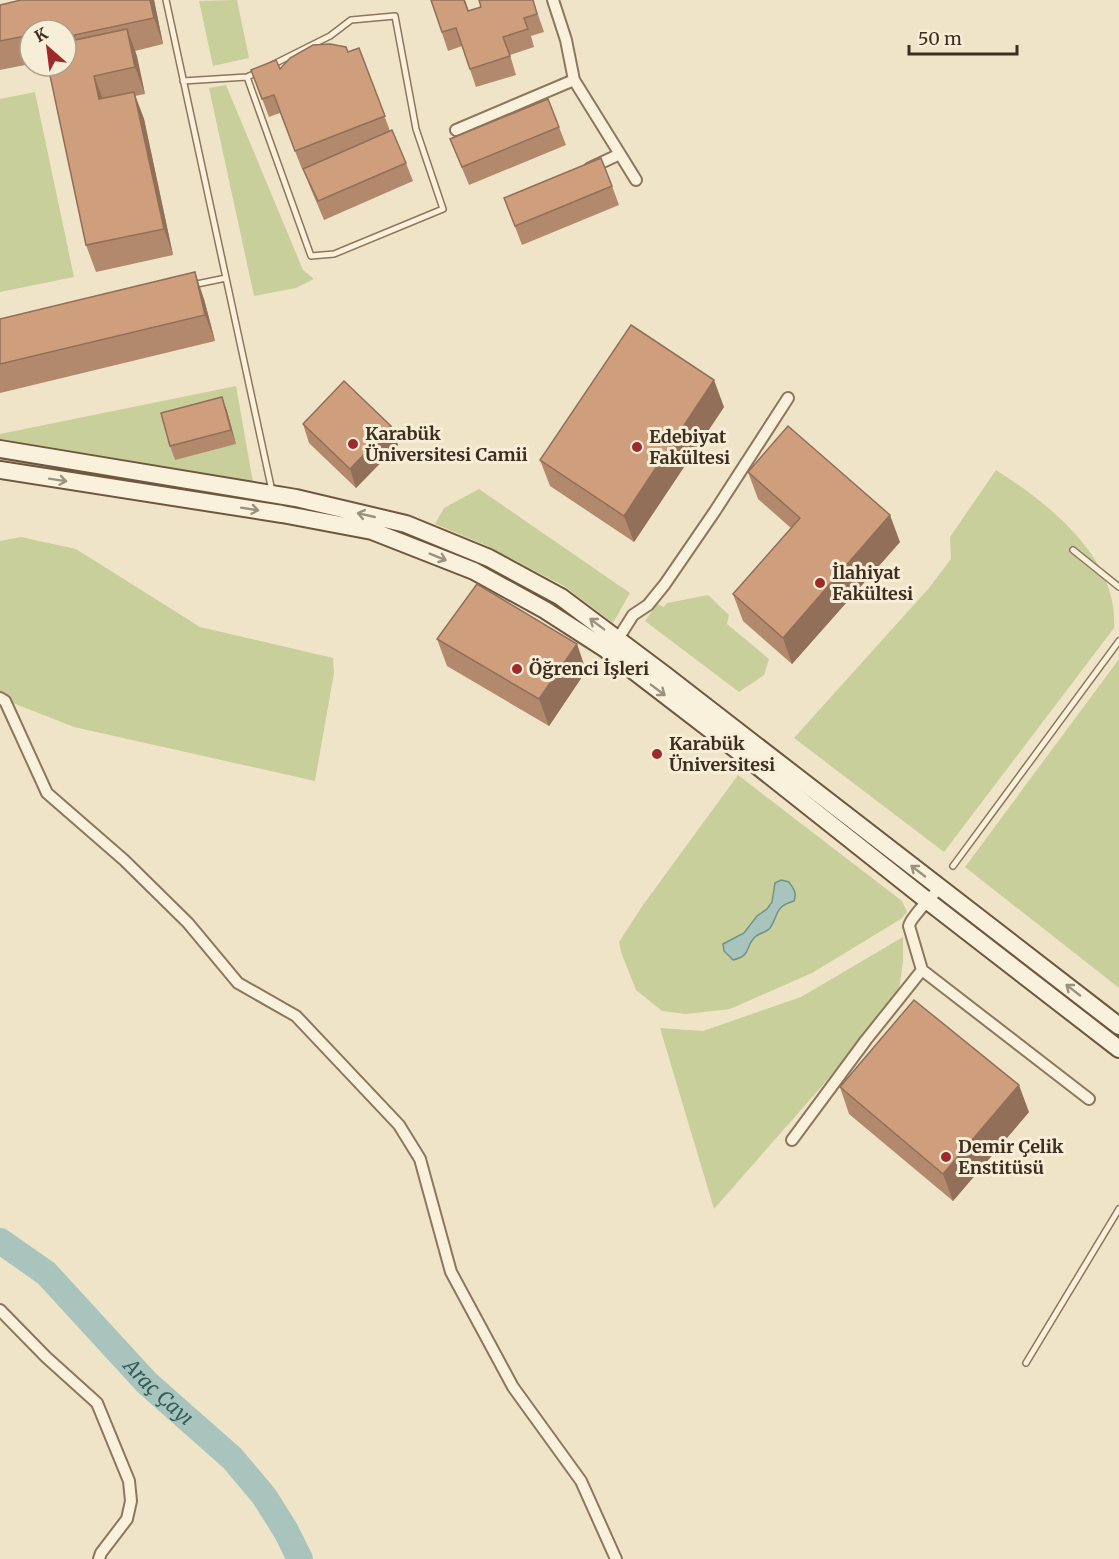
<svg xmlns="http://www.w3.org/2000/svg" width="1119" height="1559" font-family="Merriweather,serif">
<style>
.green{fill:#c9cf9b}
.water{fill:#a9c4bc;stroke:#6f938a;stroke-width:1.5}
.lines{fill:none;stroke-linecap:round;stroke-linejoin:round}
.river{stroke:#a9c4bc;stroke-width:26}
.lane-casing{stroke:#8d765c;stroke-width:8}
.street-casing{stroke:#8d765c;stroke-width:14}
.secondary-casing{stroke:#6f573f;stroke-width:20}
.lane{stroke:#faf1dc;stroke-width:5}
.street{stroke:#faf1dc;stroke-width:10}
.secondary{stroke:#faf1dc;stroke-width:16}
.wall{fill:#b2896c}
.shaded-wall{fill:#916f58}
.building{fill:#cf9f7d;stroke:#916f58;stroke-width:1.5}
.oneway{stroke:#9c907e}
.poi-dot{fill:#9e2a2b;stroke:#f7eed8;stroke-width:2}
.labels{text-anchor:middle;stroke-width:6;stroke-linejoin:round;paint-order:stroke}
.poi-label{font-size:18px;font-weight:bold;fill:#3d2e20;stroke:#f7eed8;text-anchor:start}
.water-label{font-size:20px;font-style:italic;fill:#2f5d5a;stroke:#f7eed8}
</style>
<rect width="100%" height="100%" fill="#f0e4c8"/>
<!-- green -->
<path class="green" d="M237 0 249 58 213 66 199 1Z
M226 85 303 270 314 279 296 288 254 296 209 88Z
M35 92 74 277 0 292V99Z
M236 386 253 482 0 443V434Z
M996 470C1045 501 1119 557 1114 628L944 852 794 738 929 588 951 559 950 537Z
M479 489 630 593 613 623 564 586 483 544 435 524 444 508Z
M21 537 76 549 200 627 333 658 334 673 315 781 74 727 0 698V541Z
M708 595 729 615 727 624 769 659 764 675 739 692 645 621 657 604 664 607 667 603Z
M1119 659V988L965 867Z
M738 775 902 901 907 912 901 919 812 973 730 1009 686 1014 662 1011 636 990 621 952 619 942 643 905Z
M903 937V962L899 989 829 1078 714 1209 660 1028 703 1031 801 997Z"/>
<!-- water -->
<path class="water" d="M781 880 789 882C794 889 797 893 794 901 773 907 779 916 770 928 766 933 758 933 754 938 744 949 752 955 733 960L724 951 723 944 744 933 757 916 767 909 772 902 775 883Z"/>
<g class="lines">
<!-- river -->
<path class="river" id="s1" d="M0 1241 46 1273 147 1383 232 1458 264 1496 286 1531 300 1559"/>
<!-- lane casing -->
<g class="lane-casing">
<path id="lane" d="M166 0 272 491
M247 77 311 256 334 254 443 209 416 129 395 16 351 20 330 36 272 65
M183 81 247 77 258 72
M192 285 226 278
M1073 550 1119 587
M953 866 1119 641
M1026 1363 1119 1209"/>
</g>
<!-- street casing -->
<g class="street-casing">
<path id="street" d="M553 0 566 40 574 80 636 180
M456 130 574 80
M590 168 620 154
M614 645 633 615 648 605 665 584 715 511 788 398
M0 698 5 701 47 793 124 860 188 923 238 983 296 1016 399 1125 420 1159 451 1272 513 1387 581 1481 616 1559
M940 887C933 896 910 918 909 926L922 970 1089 1099
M792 1140 866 1040 922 970
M0 1310 46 1357 97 1403 129 1481 131 1501 127 1519 101 1553 99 1559"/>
</g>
<!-- secondary casing -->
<g class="secondary-casing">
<path id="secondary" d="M0 449 296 498 406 524 489 558 561 597 665 675 1119 1026
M0 470 282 514 372 531 474 571 545 610 604 648 755 764 929 902 1119 1049"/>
</g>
<!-- lane -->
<use href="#lane" class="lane"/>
<!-- street -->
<use href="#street" class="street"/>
<!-- secondary -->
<use href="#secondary" class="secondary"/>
</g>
<!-- wall -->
<path class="wall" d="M154 0 163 44 135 51 145 94 135 96 144 119 173 255 96 272 86 245 66 30H30V64L0 70V5Z
M431 0H465L469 11 533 0 544 32 531 36 534 47 510 55 516 75 476 87 462 46 448 51Z
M359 48 390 131 406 163 413 181 324 220 310 187 303 169 317 163 302 169 280 113 269 117 251 70 280 69 348 52Z
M559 127 566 145 469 185 450 139Z
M612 186 619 205 522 245 504 198Z
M204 299 215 341 0 393V319Z
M222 397 227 411 236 444 175 460 170 446Z
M724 407 634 542 550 486 540 460Z
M303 424 391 426 398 445 356 488 309 443Z
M748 472 900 542 792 664 743 621 733 594 791 528 758 499Z
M437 639 577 644 586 671 549 726 447 666Z
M840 1087 1029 1112 953 1201 849 1114Z"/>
<!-- shaded-wall -->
<path class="shaded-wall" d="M150 0H154L163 44 154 18Z
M127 29 137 56 145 94 135 67Z
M94 76 104 102 99 99Z
M134 92 144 119 173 255 164 229Z
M195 272 204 299 215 341 205 315Z
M714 380 724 407 634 542 624 516Z
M222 397 227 411 236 444 231 430Z
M391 426 398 445 356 488 350 469Z
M890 515 900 542 792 664 783 638Z
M577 644 586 671 549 726 539 699Z
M1019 1085 1029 1112 953 1201 943 1174Z"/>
<!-- building -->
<path class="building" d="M21 0H150L154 18 74 35 75 40 127 29 135 67 94 76 99 99 134 92 164 229 86 245 48 66H66V30H30V35L0 41V5Z
M431 0H464L468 11 481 7 479 0H533L537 14 524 18 528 29 503 37 510 56 470 69 456 28 442 32Z
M330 44 346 47 348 52 359 48 385 116 295 151 274 95 262 99 251 70 276 60 280 69 290 58 313 45Z
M548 99 559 127 462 167 450 139Z
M392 130 406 163 318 201 303 169Z
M601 158 612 186 515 226 504 198Z
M195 272 205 315 0 364V319Z
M631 325 714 380 624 516 540 460Z
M344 381 391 426 350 469 303 424Z
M222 397 231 430 170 446 161 413Z
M788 426 890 515 783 638 733 594 800 518 748 472Z
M477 584 577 644 539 699 437 639Z
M914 1000 1019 1085 943 1174 840 1087Z"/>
<!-- one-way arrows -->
<defs><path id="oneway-shaft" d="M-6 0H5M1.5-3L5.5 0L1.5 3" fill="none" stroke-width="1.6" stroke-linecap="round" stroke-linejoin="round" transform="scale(1.5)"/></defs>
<g class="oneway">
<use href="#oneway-shaft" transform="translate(58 480) rotate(9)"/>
<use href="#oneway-shaft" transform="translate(250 509) rotate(9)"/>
<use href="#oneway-shaft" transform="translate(366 515) rotate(-167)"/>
<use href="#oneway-shaft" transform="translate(438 557) rotate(22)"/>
<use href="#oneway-shaft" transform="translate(597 624) rotate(-143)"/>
<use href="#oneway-shaft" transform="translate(658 690) rotate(37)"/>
<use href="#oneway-shaft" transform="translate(918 871) rotate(-142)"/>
<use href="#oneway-shaft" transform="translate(1073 990) rotate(-142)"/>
</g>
<!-- markers -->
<g class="poi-dot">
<circle cx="353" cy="444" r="6"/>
<circle cx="637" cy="447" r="6"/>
<circle cx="820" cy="583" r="6"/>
<circle cx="517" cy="669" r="6"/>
<circle cx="657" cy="754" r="6"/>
<circle cx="946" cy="1157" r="6"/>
</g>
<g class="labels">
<!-- poi labels -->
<g class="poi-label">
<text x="365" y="440">Karabük<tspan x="365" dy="21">Üniversitesi Camii</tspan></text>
<text x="649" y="443">Edebiyat<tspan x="649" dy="21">Fakültesi</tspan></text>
<text x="832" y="579">İlahiyat<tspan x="832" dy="21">Fakültesi</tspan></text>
<text x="529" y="675">Öğrenci İşleri</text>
<text x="669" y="750">Karabük<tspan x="669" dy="21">Üniversitesi</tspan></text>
<text x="958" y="1153">Demir Çelik<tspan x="958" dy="21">Enstitüsü</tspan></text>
</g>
<!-- water labels -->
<g class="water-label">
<text dy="7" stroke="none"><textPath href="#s1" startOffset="220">Araç Çayı</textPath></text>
</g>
</g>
<!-- north arrow -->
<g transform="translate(48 48) rotate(332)"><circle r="28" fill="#f7eed8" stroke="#ada18e" stroke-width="1.5"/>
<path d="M0-4.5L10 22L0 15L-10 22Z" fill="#9e2a2b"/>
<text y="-9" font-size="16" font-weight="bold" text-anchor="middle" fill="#3d2e20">K</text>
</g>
<!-- scale -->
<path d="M909 45v9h108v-9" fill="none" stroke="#3d2e20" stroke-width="3"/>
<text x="918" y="45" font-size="18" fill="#3d2e20" stroke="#f7eed8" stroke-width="4.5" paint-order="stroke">50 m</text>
</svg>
